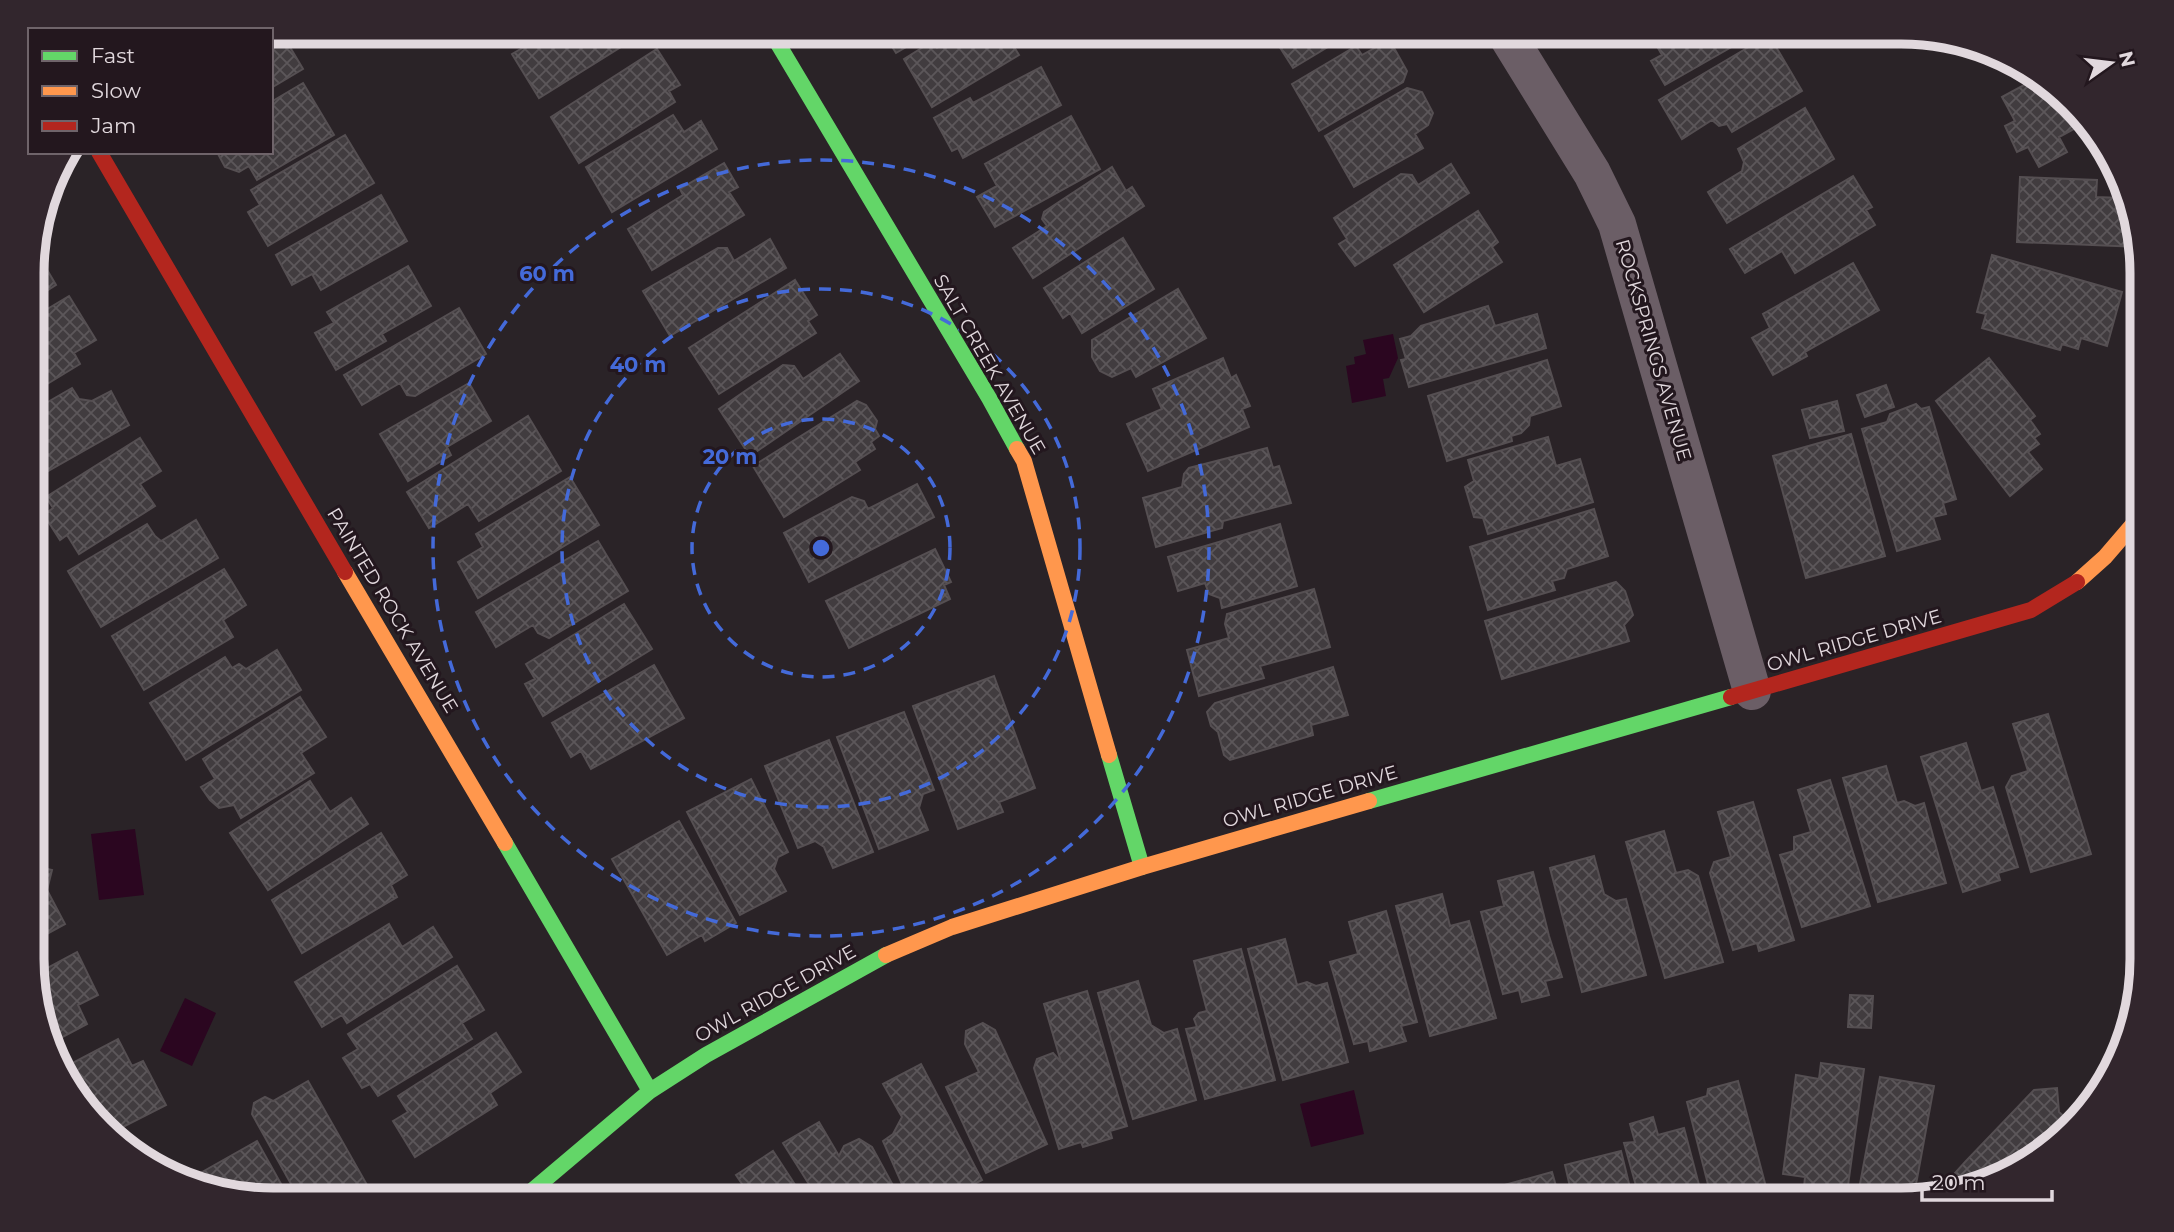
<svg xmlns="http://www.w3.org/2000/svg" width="2174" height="1232" font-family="Montserrat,sans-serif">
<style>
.water{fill:#2b0620}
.building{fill:url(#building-cross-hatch);stroke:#554f52;stroke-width:2}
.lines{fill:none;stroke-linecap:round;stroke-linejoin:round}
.street{stroke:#6b5e66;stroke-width:38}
.fast{stroke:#63d668;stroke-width:16}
.slow{stroke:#ff974d;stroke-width:16}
.jam{stroke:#b3261e;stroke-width:16}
.ring{fill:none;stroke:#446ad9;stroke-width:3.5;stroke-dasharray:12 9}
.labels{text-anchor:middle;stroke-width:6;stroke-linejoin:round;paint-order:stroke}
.street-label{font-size:19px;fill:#e1d8dd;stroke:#23171e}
.rim{fill:none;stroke:#e1d8dd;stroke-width:9}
.centre{fill:#446ad9;stroke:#23171e;stroke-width:3.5}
.ring-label{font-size:21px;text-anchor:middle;font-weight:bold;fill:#446ad9;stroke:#23171e;stroke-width:6;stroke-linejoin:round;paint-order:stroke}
</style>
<defs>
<pattern id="building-cross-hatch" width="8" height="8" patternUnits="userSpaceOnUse" patternTransform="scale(1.75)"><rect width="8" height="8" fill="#413c3f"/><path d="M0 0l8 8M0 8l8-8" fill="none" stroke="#5c575a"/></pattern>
</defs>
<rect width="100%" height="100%" fill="#2a2327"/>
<!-- water -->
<path class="water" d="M1393 334 1398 358 1389 378 1383 379 1386 396 1352 403 1346 366 1355 364 1354 357 1366 354 1363 340Z
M135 829 144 895 99 900 91 834Z
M185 998 216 1013 192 1066 160 1051Z
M1354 1090 1364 1134 1311 1147 1300 1104Z"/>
<!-- building -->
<path class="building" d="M271 32H281L303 69 271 88Z
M507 32H533L514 43Z
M550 32H645L539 98 512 54Z
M883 32H932L896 53Z
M965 32H1005L1019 55 932 107 904 59 933 41 937 48Z
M1270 32H1350L1351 33 1293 68Z
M1653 32H1755L1756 33 1665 85 1651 61 1662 55 1650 34Z
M1769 35 1802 91 1732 132 1727 124 1719 126 1712 120 1682 139 1659 100Z
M1380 45 1394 48 1407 71 1403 82 1319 131 1292 84 1356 46 1362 55Z
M657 49 680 85 669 91 675 102 579 163 551 117Z
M1041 67 1061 105 963 158 958 148 952 151 934 118 970 98 973 103Z
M2037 78 2085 123 2059 137 2067 152 2039 167 2028 147 2017 152 2005 126 2015 121 2002 97Z
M303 83 334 135 257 180 249 166 239 172 225 167 217 152H271V102Z
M1407 88 1422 92 1433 113 1428 125 1415 134 1423 148 1354 187 1325 136Z
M1805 108 1834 159 1727 223 1708 192 1742 171 1744 162 1738 149Z
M673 115 684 132 701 121 717 149 612 212 586 167Z
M1071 116 1100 169 995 227 977 197 997 186 985 164Z
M345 135 374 183 268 246 248 212 260 205 251 190Z
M724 163 738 187 729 192 744 215 652 270 628 229 683 195 680 189Z
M1451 164 1469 193 1355 266 1339 244 1347 239 1334 218 1401 174 1412 175 1418 185Z
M1112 167 1126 191 1132 187 1144 206 1033 278 1013 248 1047 226 1042 219 1044 212Z
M1853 176 1872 207 1866 210 1875 225 1795 273 1782 251 1745 273 1730 249Z
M2020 177 2097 180 2096 197 2122 198 2139 247 2017 242Z
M381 195 407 241 321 290 312 274 292 285 276 255Z
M1478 211 1498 242 1492 247 1502 262 1424 312 1394 265Z
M1123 238 1154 289 1082 333 1070 313 1063 318 1044 288Z
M770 239 786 268 670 336 643 291 718 248H727L734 261Z
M36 251 56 285 34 299V253Z
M1992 255 2122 292 2107 346 2081 338 2078 349 2062 344 2060 350 1982 328 1986 314 1977 312Z
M1853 263 1879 310 1805 352 1807 356 1773 375 1752 338 1770 328 1763 314Z
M408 266 431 306 382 334 386 341 336 370 315 333 334 323 327 312Z
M795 280 817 315 808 321 816 333 719 394 689 348Z
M1178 289 1206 338 1136 377 1131 368 1112 377 1100 371 1092 357V340Z
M69 296 96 340 74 353 80 364 34 392V317Z
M1488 306 1495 326 1537 314 1546 348 1409 387 1401 360 1406 359 1400 339 1411 336 1421 326Z
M459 308 486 354 415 396 407 395 400 383 362 405 344 375Z
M840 354 859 381 750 456 719 409 783 365 794 366 803 379Z
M1223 358 1231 378 1236 375 1250 406 1242 409 1249 427 1148 471 1127 424 1162 409 1153 389Z
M1989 358 2035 416 2030 420 2040 434 2034 438 2039 444 2028 452 2042 469 2010 496 1936 401Z
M1547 360 1561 406 1530 416 1529 425 1521 433 1511 436 1512 441 1447 461 1428 396Z
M469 383 491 421 447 447 451 455 408 481 380 434Z
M1886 385 1894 407 1865 417 1857 395Z
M72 388 79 399 92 401 111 391 129 425 34 479V410Z
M857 401 866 405 877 421 875 429 879 436 871 442 875 449 855 462 860 470 784 517 753 466Z
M1837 401 1844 431 1810 438 1802 410Z
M1916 404 1921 409 1929 407 1956 499 1943 503 1946 514 1933 517 1940 539 1897 551 1862 429 1887 422 1890 414Z
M528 416 561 471 479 521 468 504 429 528 407 492Z
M1851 434 1885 556 1806 578 1773 456Z
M1548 437 1556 466 1580 459 1593 502 1488 534 1483 518 1474 517 1465 487 1474 481 1468 460Z
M140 438 161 471 140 484 155 506 79 554 67 535 60 540 44 515 53 508 46 497Z
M1267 448 1273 468 1279 466 1291 503 1223 521 1222 528 1156 547 1143 498 1182 487 1184 474 1189 468Z
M570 477 599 525 478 598 458 562 483 547 476 534Z
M917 484 934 517 809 582 784 533 852 497 864 501 868 509Z
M1594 509 1608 556 1567 569 1564 578 1552 581 1555 590 1488 610 1470 547Z
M196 520 218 558 101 627 68 571 147 524 155 536 161 541Z
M1280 524 1297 586 1222 608 1220 598 1209 594 1205 583 1178 591 1168 557Z
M598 541 628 591 549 638 538 633 533 625 496 647 476 612Z
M935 549 951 582 944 585 950 599 849 648 826 601Z
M224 569 246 605 223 620 233 637 144 690 112 636Z
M1616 582 1625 591 1633 615 1624 625 1629 641 1502 679 1485 621Z
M1314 589 1330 647 1260 666 1264 678 1199 696 1187 650 1229 638 1225 624 1227 614Z
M624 604 652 649 543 716 525 684 535 679 526 664Z
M277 650 301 690 186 760 150 703 225 657 232 668 239 664 246 669Z
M654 665 684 718 591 769 581 751 571 757 552 723Z
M1333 667 1348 715 1311 725 1313 735 1230 760 1224 755 1218 732 1211 726 1207 712 1215 703Z
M994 676 1035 788 999 802 1003 812 958 829 913 706Z
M300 697 326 737 301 753 314 773 241 818 234 805 219 808 210 800 201 787 215 779 203 759Z
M904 712 934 790 923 794 919 808 928 830 879 849 837 737Z
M2048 714 2091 854 2031 872 2006 787 2012 776 2028 771 2013 724Z
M829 740 873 852 833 868 824 847 815 841 798 848 765 766Z
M1966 743 1981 791 1993 787 2018 867 1998 873 2000 880 1963 892 1921 757Z
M1886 766 1897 803 1904 801 1915 806 1924 803 1946 883 1878 902 1843 778Z
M751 779 788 852 778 857 774 869 786 891 740 915 687 812Z
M1830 780 1870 906 1802 927 1780 855 1794 851V837L1811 832 1798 790Z
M310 781 330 812 351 798 368 824 268 890 230 833Z
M1753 802 1794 940 1759 951 1757 943 1733 950 1710 873 1714 862 1731 857 1718 812Z
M679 821 736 923 705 941 702 935 667 955 612 859Z
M34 828 41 841 34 845Z
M1664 831 1676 873 1688 870 1698 876 1723 962 1665 978 1626 842Z
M381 833 407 875 391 885 397 897 302 953 272 900Z
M1594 856 1604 894 1616 901 1626 899 1646 975 1582 992 1550 868Z
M34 866 52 870 47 890 65 924 34 941Z
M1533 872 1549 936 1562 977 1545 981 1549 995 1522 1002 1519 990 1503 994 1481 912 1504 906 1498 881Z
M1442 894 1450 926 1469 921 1496 1018 1430 1036 1396 906Z
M1386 911 1417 1022 1401 1026 1406 1041 1370 1051 1368 1041 1354 1044 1330 962 1358 954 1349 922Z
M389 924 402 947 433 927 452 957 347 1023 342 1015 322 1027 295 982Z
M1285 939 1297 985 1307 982 1316 986 1327 983 1348 1062 1283 1080 1248 949Z
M1241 949 1275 1080 1205 1099 1186 1029 1197 1027 1194 1019 1199 1013 1207 1011 1194 961Z
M77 952 98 995 78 1005 87 1024 53 1042 34 990V975Z
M457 966 484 1010 462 1023 472 1039 378 1096 370 1084 362 1088 343 1058 358 1049 348 1034Z
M1138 981 1151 1025 1164 1033 1177 1029 1196 1100 1133 1119 1098 993Z
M1087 991 1127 1126 1110 1131 1112 1138 1083 1147 1081 1142 1059 1149 1034 1068 1037 1059 1053 1053 1061 1062 1044 1004Z
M1850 995 1873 996 1871 1028 1848 1027Z
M983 1023 995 1030 1047 1144 986 1173 946 1087 979 1072 965 1044 966 1031Z
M496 1033 521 1072 490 1093 497 1105 415 1157 393 1121 408 1112 398 1096Z
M118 1039 132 1066 143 1061 166 1105 113 1132 72 1094 63 1068Z
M1821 1063 1864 1069 1846 1200 1803 1198 1805 1177 1783 1174 1796 1075 1819 1079Z
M921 1064 982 1180 942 1200H909L883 1141 893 1134 902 1117 883 1084Z
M1880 1077 1934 1086 1917 1179 1914 1192 1892 1188 1890 1200H1857Z
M308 1081 375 1199 373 1200H300L252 1114 254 1103 265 1097 273 1101Z
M1738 1081 1766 1187 1745 1192 1748 1200H1712L1687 1102 1707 1096 1708 1089Z
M2057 1088 2059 1112 2069 1121 2022 1168 1965 1185 1955 1173 1966 1161 2034 1090Z
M1653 1117 1658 1135 1684 1128 1703 1200H1640L1624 1143 1635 1142 1630 1124Z
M819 1122 839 1156 844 1146 859 1139 872 1147 901 1200H819L783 1143Z
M257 1141 290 1200H272L198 1181 195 1176Z
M773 1151 792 1180 805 1200H753L736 1175Z
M1621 1151 1633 1200H1573L1565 1165Z
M1552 1172 1560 1200H1505L1501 1186Z
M1487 1185 1491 1200H1433L1432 1199Z"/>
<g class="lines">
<!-- street -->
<path class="street" d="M1505 32 1592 173 1617 224 1752 691"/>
<!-- fast -->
<path class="fast" d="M771 32 989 398 1017 449
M1109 755 1142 867
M1369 801 1731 697
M505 843 650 1091
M521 1200 650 1091 706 1055 886 955"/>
<!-- slow -->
<path class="slow" d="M1017 449 1024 461 1109 755
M345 572 505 843
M2077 582 2105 557 2142 514
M886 955 952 927 1142 867 1369 801"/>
<!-- jam -->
<path class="jam" d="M99 152 345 572
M1731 697 2031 610 2077 582"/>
</g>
<!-- distance rings -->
<g class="ring">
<circle cx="821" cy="548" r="129"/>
<circle cx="821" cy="548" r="259"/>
<circle cx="821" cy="548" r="388"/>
</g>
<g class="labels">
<!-- street labels -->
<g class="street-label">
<text transform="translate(1654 350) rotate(74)" y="7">ROCKSPRINGS AVENUE</text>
<text transform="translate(990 364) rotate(60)" y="7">SALT CREEK AVENUE</text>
<text transform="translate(393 610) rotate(59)" y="7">PAINTED ROCK AVENUE</text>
<text transform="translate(1854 640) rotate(-16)" y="7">OWL RIDGE DRIVE</text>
<text transform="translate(1310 796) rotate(-16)" y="7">OWL RIDGE DRIVE</text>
<text transform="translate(775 993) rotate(-29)" y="7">OWL RIDGE DRIVE</text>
</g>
</g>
<!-- crop -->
<path d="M0 0H2174V1232H0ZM273 44H1901A229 229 0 0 1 2130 273V959A229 229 0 0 1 1901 1188H273A229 229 0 0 1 44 959V273A229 229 0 0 1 273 44Z" fill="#32262d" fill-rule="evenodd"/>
<path class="rim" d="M273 44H1901A229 229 0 0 1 2130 273V959A229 229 0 0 1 1901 1188H273A229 229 0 0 1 44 959V273A229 229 0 0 1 273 44Z"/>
<circle cx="821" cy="548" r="10" class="centre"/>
<g class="ring-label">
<text x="547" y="281">60 m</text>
<text x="638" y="372">40 m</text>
<text x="730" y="464">20 m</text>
</g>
<!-- legend -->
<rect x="28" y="28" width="245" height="126" fill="#23171e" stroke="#6f646a" stroke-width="2"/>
<rect x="42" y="51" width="35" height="10" fill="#63d668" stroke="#6f646a" stroke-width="2"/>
<text x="91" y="63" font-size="21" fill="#e1d8dd">Fast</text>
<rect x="42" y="86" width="35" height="10" fill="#ff974d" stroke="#6f646a" stroke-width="2"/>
<text x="91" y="98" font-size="21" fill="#e1d8dd">Slow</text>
<rect x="42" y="121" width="35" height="10" fill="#b3261e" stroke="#6f646a" stroke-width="2"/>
<text x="91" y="133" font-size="21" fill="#e1d8dd">Jam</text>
<!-- north arrow -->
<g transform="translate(2111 63) rotate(76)" stroke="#23171e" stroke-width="5" paint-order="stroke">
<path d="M0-5L12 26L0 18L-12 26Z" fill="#e1d8dd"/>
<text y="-10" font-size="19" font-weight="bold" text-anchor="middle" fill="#e1d8dd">N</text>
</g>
<!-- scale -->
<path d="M1922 1190v10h130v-10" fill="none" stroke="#e1d8dd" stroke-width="3.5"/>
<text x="1932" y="1190" font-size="21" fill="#e1d8dd" stroke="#23171e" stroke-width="5" paint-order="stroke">20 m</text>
</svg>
